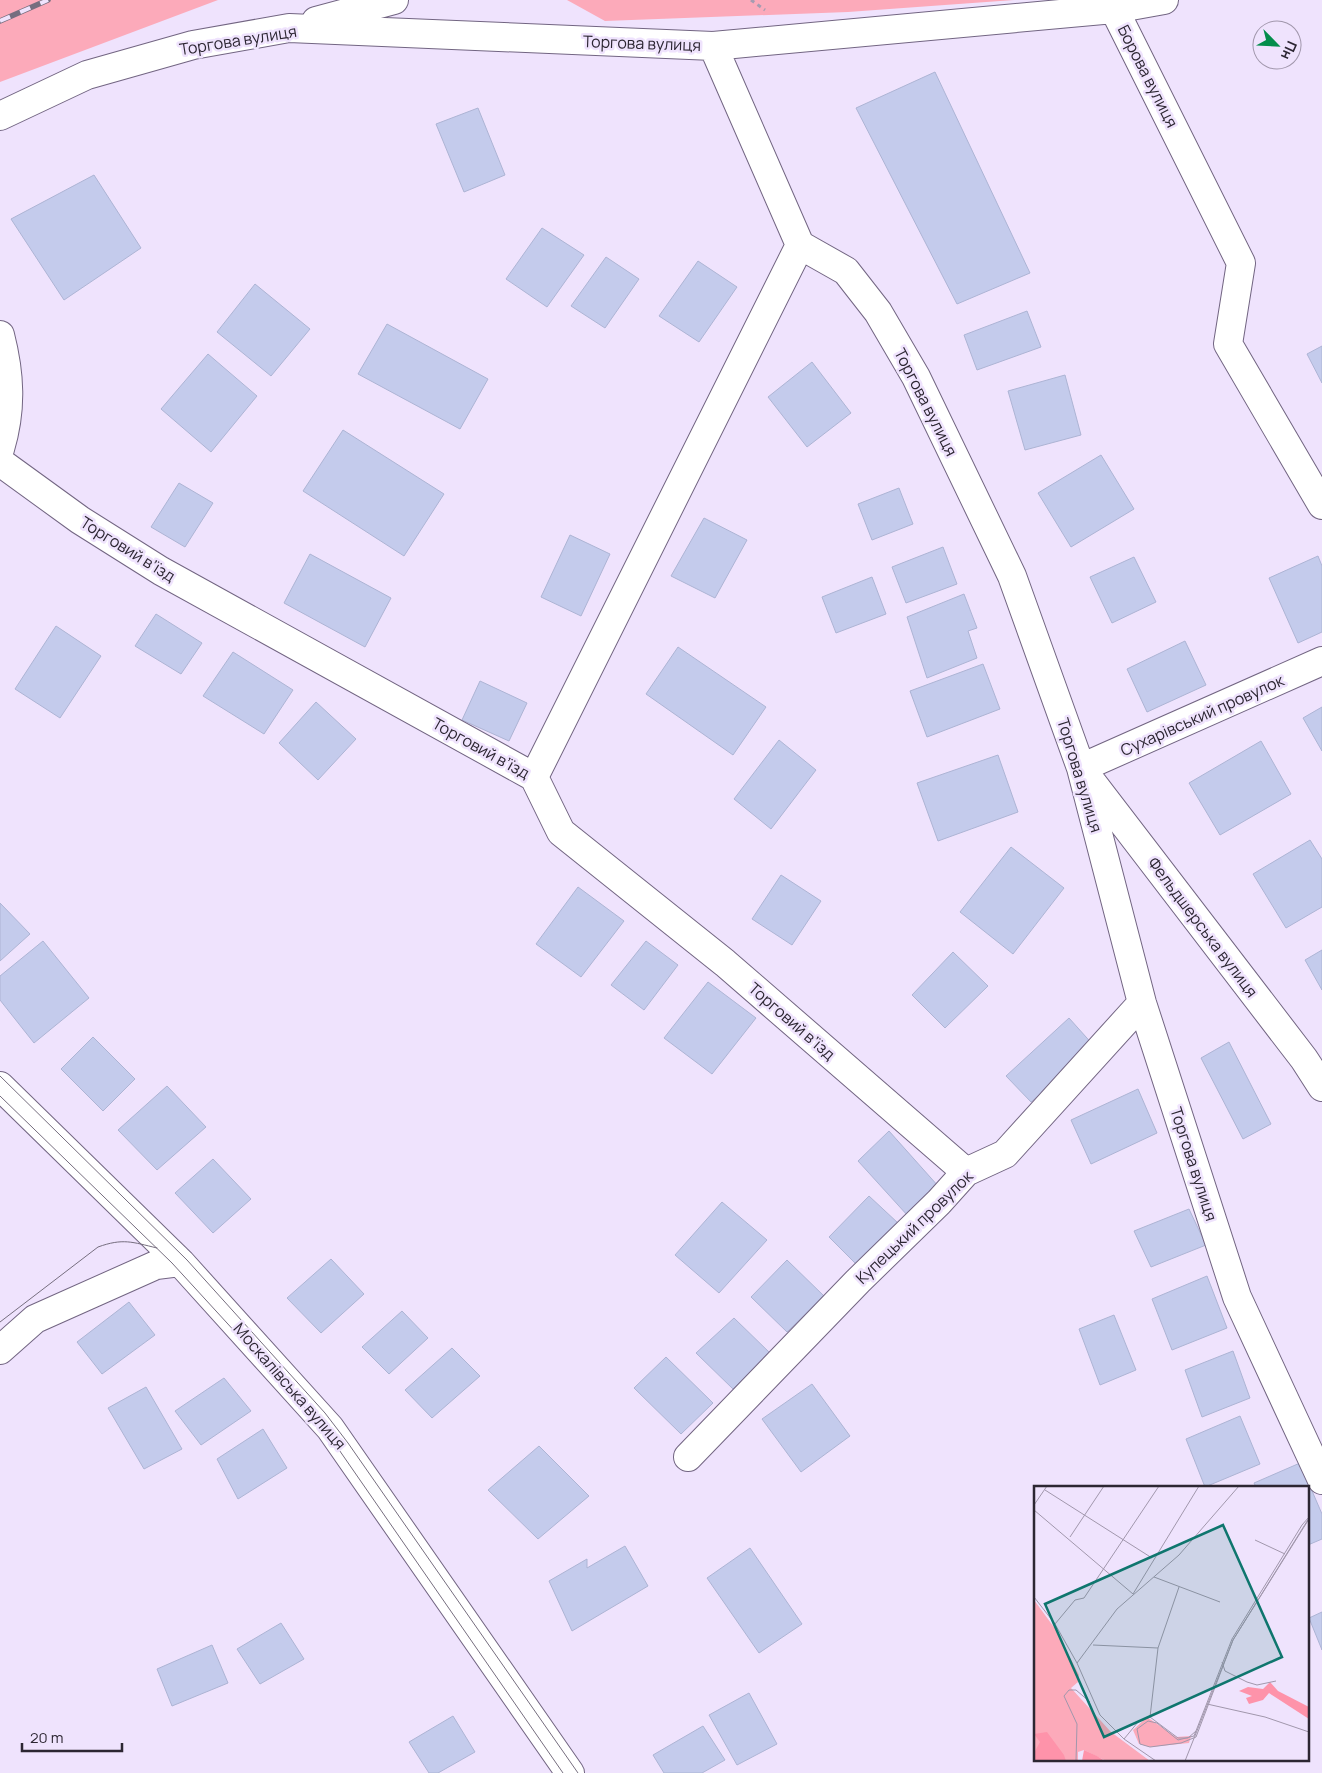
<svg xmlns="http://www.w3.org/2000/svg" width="1322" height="1773" font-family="Manrope,sans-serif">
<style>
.green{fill:#fcaaba}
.building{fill:#c4cbec;stroke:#adb4d4}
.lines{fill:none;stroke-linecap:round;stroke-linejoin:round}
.minor-casing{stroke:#726582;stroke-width:30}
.path{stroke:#a69cb1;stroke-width:3;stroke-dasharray:4 4;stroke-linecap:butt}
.minor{stroke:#fff;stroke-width:28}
.tram{stroke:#766e7f;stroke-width:1}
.rail-casing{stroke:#766e7f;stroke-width:5.5}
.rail{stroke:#efe3fd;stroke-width:4;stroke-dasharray:11;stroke-linecap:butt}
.labels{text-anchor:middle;stroke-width:5;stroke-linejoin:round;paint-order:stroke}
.street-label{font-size:16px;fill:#2c2632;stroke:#efe3fd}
.inset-road{fill:none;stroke:#a197ac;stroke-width:1}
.view{fill:#0f766e;fill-opacity:0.15;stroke:#0f766e;stroke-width:2.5}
.inset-edge{fill:none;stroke:#2c2632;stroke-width:2.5}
</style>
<rect width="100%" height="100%" fill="#efe3fd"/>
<!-- green -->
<path class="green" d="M0 0H218L0 82Z
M567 0H1014L848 12 605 21Z"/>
<!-- building -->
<path class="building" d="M935 72 1030 273 957 304 856 108Z
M478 108 505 175 464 192 436 124Z
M94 175 141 248 64 300 11 219Z
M542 228 584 255 547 307 506 279Z
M606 257 639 279 605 328 571 306Z
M698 261 737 287 699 342 659 316Z
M255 284 310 329 271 376 217 332Z
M1027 311 1041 347 977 370 964 335Z
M387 324 488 379 460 429 358 374Z
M1322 346V383L1307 354Z
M208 354 257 396 211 452 161 409Z
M812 362 851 413 807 447 768 397Z
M1065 375 1081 435 1025 450 1008 391Z
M343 430 444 494 404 556 303 491Z
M1101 455 1134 509 1071 547 1038 493Z
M179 483 213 503 185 547 151 527Z
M899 488 913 524 872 540 858 504Z
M704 518 747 540 715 598 671 576Z
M570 535 610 554 581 616 541 597Z
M943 547 957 584 906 603 892 567Z
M310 554 391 598 365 647 284 603Z
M1318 556 1322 566V632L1298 643 1269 578Z
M1134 557 1156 602 1112 623 1090 577Z
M872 577 886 614 836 633 822 597Z
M964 594 977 628 968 631 977 658 927 678 907 617Z
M156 614 202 643 181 674 135 646Z
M56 626 101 656 60 718 15 689Z
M1185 641 1206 685 1147 712 1127 669Z
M678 647 766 707 733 755 646 694Z
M233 652 293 690 264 734 203 696Z
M983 664 1000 709 927 737 910 691Z
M480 681 527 703 509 741 462 720Z
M316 702 356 739 318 780 279 743Z
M1322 707V751L1303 718Z
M779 740 816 770 771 829 734 799Z
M1261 741 1291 794 1220 835 1189 783Z
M998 755 1018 812 938 841 917 783Z
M1310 840 1322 859V907L1286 928 1253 874Z
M1011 847 1064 888 1013 954 960 912Z
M781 875 821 901 792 945 752 919Z
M578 887 624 921 581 977 536 944Z
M0 903 30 934 0 961Z
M43 941 89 998 34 1043 0 1000V976Z
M646 941 678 965 644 1010 611 985Z
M1322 950V990L1305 960Z
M953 952 988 986 945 1028 912 995Z
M708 982 756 1018 712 1074 664 1038Z
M1069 1018 1095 1047 1031 1102 1006 1076Z
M93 1037 135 1079 103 1111 61 1069Z
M1229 1042 1271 1124 1243 1139 1201 1058Z
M167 1086 206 1127 157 1170 118 1130Z
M1138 1089 1157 1133 1091 1164 1071 1120Z
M889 1131 939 1187 908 1216 858 1161Z
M213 1159 251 1199 213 1233 175 1193Z
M869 1196 898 1223 857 1265 829 1237Z
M722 1202 767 1240 719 1293 675 1255Z
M1189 1209 1206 1245 1151 1267 1134 1231Z
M331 1259 364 1294 321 1333 287 1298Z
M787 1260 824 1296 787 1332 751 1297Z
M1207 1276 1227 1328 1172 1350 1152 1299Z
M129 1302 155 1335 102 1374 77 1342Z
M402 1311 428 1338 389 1374 362 1347Z
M1114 1315 1136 1370 1100 1385 1079 1329Z
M734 1318 770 1353 733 1389 696 1353Z
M452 1348 480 1376 432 1418 405 1390Z
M1233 1351 1250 1398 1202 1417 1185 1370Z
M666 1357 713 1403 681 1434 634 1388Z
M224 1378 251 1411 201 1445 175 1411Z
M812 1384 850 1436 801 1472 762 1419Z
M146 1387 182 1449 144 1469 108 1408Z
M1240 1416 1260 1464 1205 1487 1186 1439Z
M263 1429 287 1468 238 1499 217 1459Z
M539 1446 589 1496 538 1539 488 1490Z
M1300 1463 1322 1514V1539L1308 1545V1487H1256L1254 1483Z
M625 1546 648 1586 572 1631 549 1581 587 1559V1568Z
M750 1548 802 1624 759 1653 707 1578Z
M1322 1612V1650L1309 1618Z
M281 1623 304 1659 260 1684 237 1649Z
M212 1645 228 1683 172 1706 157 1669Z
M749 1693 777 1744 737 1765 709 1715Z
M453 1716 475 1752 438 1773H429L409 1742Z
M703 1726 725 1760 702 1773H664L653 1755Z"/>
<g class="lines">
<!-- minor casing -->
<g class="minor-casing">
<path id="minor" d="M1114 9 1164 0
M316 21 394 0
M713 46 1114 9 1241 263 1228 344 1322 505
M0 116 87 75 193 45 289 28 713 46 800 245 846 271 878 312 916 377 1012 576 1081 768 1142 1003 1237 1297 1322 1480
M0 335C10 374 12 409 0 449
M0 462 80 520 161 571 534 777 561 832 725 963 966 1172
M1322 661 1081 768 1304 1059 1322 1087
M534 777 800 245
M0 1086 181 1263 330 1428 570 1773
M0 1350 35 1319 156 1265 172 1263 176 1258
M688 1457 858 1281 939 1202 966 1172 1005 1154 1142 1003"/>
</g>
<!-- path -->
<path class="path" d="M751 0 765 10"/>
<!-- minor -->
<use href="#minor" class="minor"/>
<!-- tram -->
<path class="tram" d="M0 1076 187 1260 325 1413 348 1443 578 1773
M0 1096 172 1263 326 1431 563 1773
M0 1322 98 1247C123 1238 132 1242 157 1248"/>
<!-- rail casing -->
<g class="rail-casing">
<path id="rail" d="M0 21 48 0"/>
</g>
<!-- rail -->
<use href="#rail" class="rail"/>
</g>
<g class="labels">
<!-- street labels -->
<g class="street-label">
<text transform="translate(238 40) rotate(-9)" y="6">Торгова вулиця</text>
<text transform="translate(642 43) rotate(2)" y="6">Торгова вулиця</text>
<text transform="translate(1148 76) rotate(63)" y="6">Борова вулиця</text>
<text transform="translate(926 402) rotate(63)" y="6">Торгова вулиця</text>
<text transform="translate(128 549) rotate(32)" y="6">Торговий в’їзд</text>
<text transform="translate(1202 715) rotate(-24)" y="6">Сухарівський провулок</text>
<text transform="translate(481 748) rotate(29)" y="6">Торговий в’їзд</text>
<text transform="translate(1080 775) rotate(73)" y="6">Торгова вулиця</text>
<text transform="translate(1203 927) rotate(53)" y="6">Фельдшерська вулиця</text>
<text transform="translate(792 1021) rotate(41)" y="6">Торговий в’їзд</text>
<text transform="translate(1194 1164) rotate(72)" y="6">Торгова вулиця</text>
<text transform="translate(914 1227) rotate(-44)" y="6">Купецький провулок</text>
<text transform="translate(290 1386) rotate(49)" y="6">Москалівська вулиця</text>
</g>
</g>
<!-- overview -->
<g transform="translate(1034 1486)">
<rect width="275" height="275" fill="#efe3fd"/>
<path d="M0 114 22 144 45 189 44 196 37 202 77 246 116 275H72L50 264 44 266V275H0ZM113 231 142 251 157 250 155 257 116 261 105 258 99 244Z" fill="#fcaaba"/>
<path d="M236 196 244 205 275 221V233L235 207 229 214 215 218 212 212 218 210 205 205 214 201 229 203ZM13 246 30 269 32 275H0V267L6 256 0 248ZM50 264 63 270 71 275H48Z" fill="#fe93aa"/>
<path class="inset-road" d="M11 4 118 72M0 19 13 0M0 24 99 108 165 0M275 31 268 39 198 153 160 250 144 254 123 237 114 235 103 243 106 258 116 261 147 257 162 251 199 154 275 33M36 51 70 0M221 54 251 68M120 91 186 116M0 111 21 138M59 159 124 162M188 176 191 185 213 196 223 199 242 195M43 177 21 138 41 114 50 112 125 0M173 218 231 231 275 246M116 231 124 162 145 101M90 253 104 236 116 231 144 252H154L162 245M42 275 43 238 30 210 35 204H42L56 216M122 275 90 253 66 229 43 177 83 123 145 69 205 0M151 275 199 154 275 32"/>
<path class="view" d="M189 39 248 171 70 251 11 118Z"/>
<rect width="275" height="275" class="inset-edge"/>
</g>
<!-- north arrow -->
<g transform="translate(1277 45) rotate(114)"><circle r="24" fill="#efe3fd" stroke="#a197ac"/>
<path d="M0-4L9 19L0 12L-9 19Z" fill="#038d4b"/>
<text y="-8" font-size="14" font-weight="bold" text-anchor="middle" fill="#2c2632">Пн</text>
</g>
<!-- scale -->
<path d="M22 1743v8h100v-8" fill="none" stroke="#2c2632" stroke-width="2.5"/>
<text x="30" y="1743" font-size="15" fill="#2c2632" stroke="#efe3fd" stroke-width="4" paint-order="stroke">20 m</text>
</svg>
